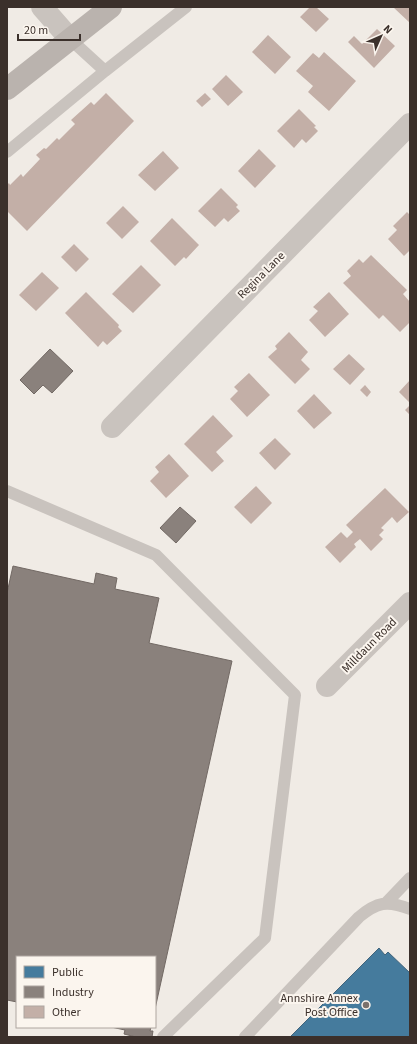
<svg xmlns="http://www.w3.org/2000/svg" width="417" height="1044" font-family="'Source Sans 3',sans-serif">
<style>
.public{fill:#457b9d;stroke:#42647b}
.industry{fill:#8a817c;stroke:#726964}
.building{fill:#c3afa7}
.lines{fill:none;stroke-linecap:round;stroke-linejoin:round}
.lane{stroke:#c9c3be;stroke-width:12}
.street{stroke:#c9c3be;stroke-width:22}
.secondary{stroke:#bab3ae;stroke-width:22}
.poi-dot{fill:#7a716c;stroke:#fbf5ee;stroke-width:1.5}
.labels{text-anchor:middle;stroke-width:4;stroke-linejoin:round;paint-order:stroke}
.street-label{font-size:12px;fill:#3b302b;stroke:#fbf5ee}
.poi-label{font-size:12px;fill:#3b302b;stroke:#fbf5ee;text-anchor:end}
</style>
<rect width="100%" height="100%" fill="#f0ebe5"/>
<!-- public -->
<path class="public" d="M379 948 385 955 388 952 410 973V1037H290Z"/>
<!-- industry -->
<path class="industry" d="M50 349 73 371 52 393 43 385 34 394 20 380Z
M180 507 196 521 176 543 160 528Z
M13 566 94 584 96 573 117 578 115 589 159 598 149 643 232 661 155 1009V957H17V1002L7 1000V593Z
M111 1027H151L150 1031H153L152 1037H136L124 1034 125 1030Z"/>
<!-- building -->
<path class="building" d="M310 7H316L329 19 316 32 300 17Z
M393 7H410V23Z
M377 29 395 46 374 68 348 42 354 36 362 44Z
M268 35 291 57 275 74 252 52Z
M324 52 356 81 329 111 308 92 313 86 296 71 313 53 319 58Z
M226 75 243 92 228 106 212 89Z
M106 93 134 121 27 231 7 211V185L9 183 10 185 21 174 23 177 40 159 36 155 44 148 46 149 57 138 59 140 75 124 71 120 91 102 94 105Z
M205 93 211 99 202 107 196 101Z
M299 109 316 126 314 127 318 131 306 143 302 139 294 148 277 131Z
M259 149 276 166 255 188 238 171Z
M163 151 179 168 155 191 138 175Z
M221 188 238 205 236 207 240 211 228 222 224 218 215 227 198 211Z
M123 206 139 222 122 239 106 223Z
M407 212 410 215V250L404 256 388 239 397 230 393 226Z
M172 218 199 245 186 259 184 257 175 266 150 241Z
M74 244 89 259 76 272 61 257Z
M371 255 407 290 403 294 410 302V322L400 332 383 315 379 319 343 283 351 276 347 271 359 259 363 263Z
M141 265 161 285 133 313 112 294Z
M42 272 59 288 36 311 19 295Z
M86 292 119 325 118 327 122 331 107 345 103 341 98 347 65 313Z
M329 292 349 314 325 337 309 320 318 311 313 307Z
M289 332 308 352 301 360 310 369 295 384 268 357 277 349 275 346Z
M349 354 365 369 350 385 333 369Z
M249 373 270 395 247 417 230 399 238 391 234 387Z
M410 380V403L399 392Z
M365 385 371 392 367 397 360 390Z
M314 394 332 413 314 429 297 411Z
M410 405V415L405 410Z
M213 415 233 436 216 452 224 461 212 472 184 444Z
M275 438 291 454 275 470 259 453Z
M169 454 189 476 166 498 150 481 159 472 155 467Z
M256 486 272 503 251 524 234 507Z
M385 488 409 512 397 523 392 517 381 528 384 530 379 535 383 539 371 551 360 539 354 544 356 547 340 563 325 547 341 532 347 538 353 532 346 525Z"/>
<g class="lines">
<!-- lane -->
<path class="lane" d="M105 71 186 7
M7 152 105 71 70 39
M7 491 156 555 295 695 265 938 163 1037
M387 902 410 878
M245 1037 359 917C377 902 387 900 410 909"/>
<!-- street -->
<path class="street" d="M42 7 70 39
M112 427 410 124
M327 686 410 603"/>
<!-- secondary -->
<path class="secondary" d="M7 89 111 7"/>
</g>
<!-- markers -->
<circle class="poi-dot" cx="366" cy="1005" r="4"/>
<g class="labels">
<!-- street labels -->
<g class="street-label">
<text transform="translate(261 275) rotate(-45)" y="4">Regina Lane</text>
<text transform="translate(369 645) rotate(-45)" y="4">Milldaun Road</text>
</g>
<!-- poi labels -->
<g class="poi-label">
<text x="358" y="1002">Annshire Annex<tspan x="358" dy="14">Post Office</tspan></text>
</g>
</g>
<!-- border -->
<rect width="417" height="1044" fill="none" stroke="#3b302b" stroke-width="16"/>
<!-- legend -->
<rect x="16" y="956" width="140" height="72" fill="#fbf5ee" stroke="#aea6a0"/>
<rect x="24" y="966" width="20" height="12" fill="#457b9d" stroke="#aea6a0"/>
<text x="52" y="976" font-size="12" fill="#3b302b">Public</text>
<rect x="24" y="986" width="20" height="12" fill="#8a817c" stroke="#aea6a0"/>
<text x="52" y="996" font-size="12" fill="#3b302b">Industry</text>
<rect x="24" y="1006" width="20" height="12" fill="#c3afa7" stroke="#aea6a0"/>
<text x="52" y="1016" font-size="12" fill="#3b302b">Other</text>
<!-- north arrow -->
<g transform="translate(381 36) rotate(45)" stroke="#fbf5ee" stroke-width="3" paint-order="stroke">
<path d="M0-3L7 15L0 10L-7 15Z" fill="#3b302b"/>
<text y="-6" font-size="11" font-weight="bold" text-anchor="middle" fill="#3b302b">N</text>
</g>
<!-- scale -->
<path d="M18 34v6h62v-6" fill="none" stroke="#3b302b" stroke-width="2"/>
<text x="24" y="34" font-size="12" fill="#3b302b" stroke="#fbf5ee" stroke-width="3" paint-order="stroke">20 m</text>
</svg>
